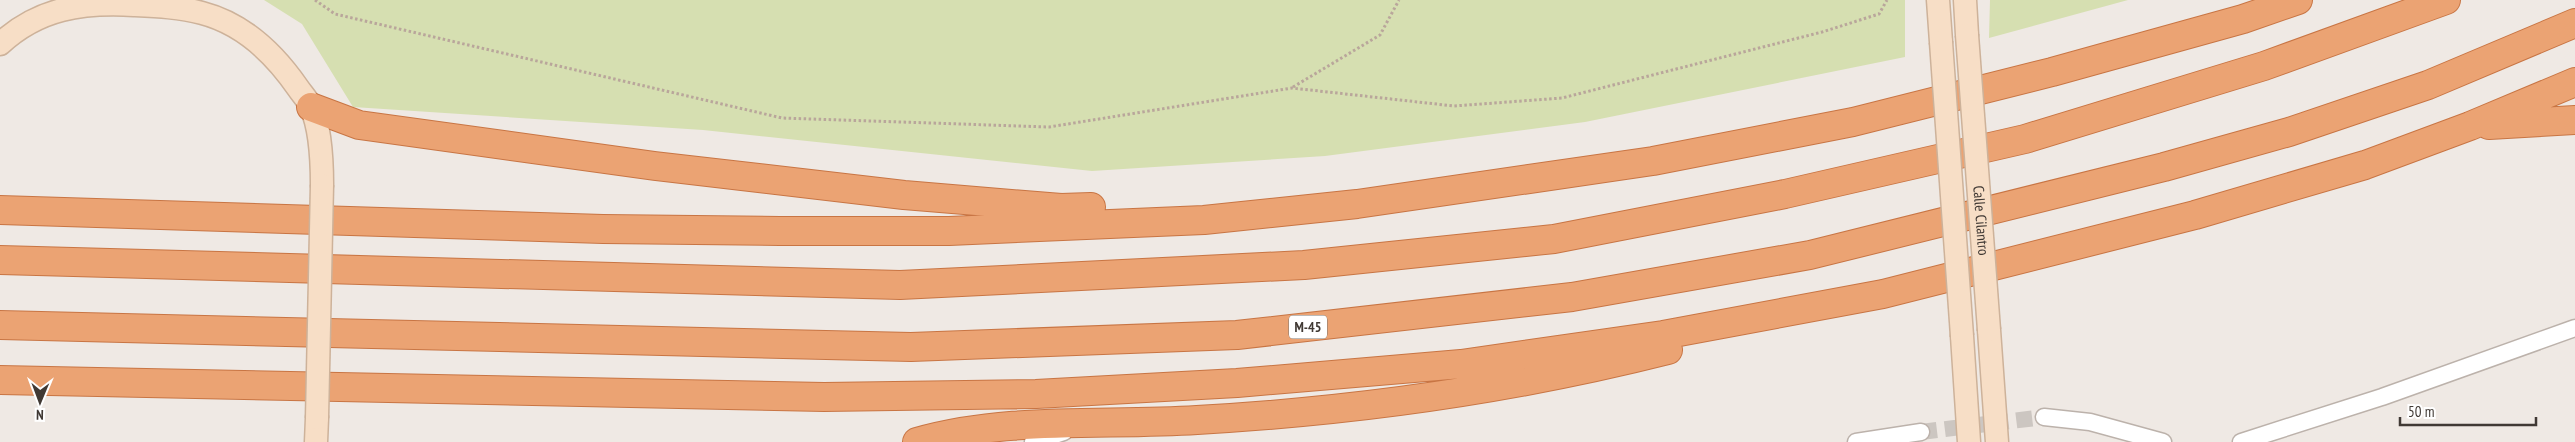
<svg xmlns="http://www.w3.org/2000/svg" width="2575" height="442" font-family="'PT Sans Narrow',sans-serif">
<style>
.green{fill:#d6dfb1}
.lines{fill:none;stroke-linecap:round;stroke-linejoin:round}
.street-tunnel{stroke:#ccc6c1;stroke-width:16;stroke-dasharray:16 8;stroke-linecap:butt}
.street-casing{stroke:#bcb2ab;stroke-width:19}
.secondary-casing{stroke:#cdb29a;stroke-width:25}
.highway-casing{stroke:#c87544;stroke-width:30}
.path{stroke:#b9a69b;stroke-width:3;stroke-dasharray:2.5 2.5;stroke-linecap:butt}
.street{stroke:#fff;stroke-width:16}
.secondary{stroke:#f7dec6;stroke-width:22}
.highway{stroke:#eba373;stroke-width:28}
.secondary-bridge-casing{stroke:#cdb29a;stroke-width:25;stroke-linecap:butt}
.secondary-bridge{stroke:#f7dec6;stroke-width:22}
.labels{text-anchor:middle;stroke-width:4;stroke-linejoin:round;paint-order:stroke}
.shield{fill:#fff;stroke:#797471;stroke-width:1}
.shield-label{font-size:14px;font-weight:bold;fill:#403934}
.street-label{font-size:15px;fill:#403934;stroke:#fff}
</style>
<rect width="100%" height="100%" fill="#efe9e4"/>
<!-- green -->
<path class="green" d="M264 0H1905V57L1585 122 1325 156 1092 171 703 130 353 107 302 24Z
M1990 0H2128L1989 38Z"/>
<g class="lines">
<!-- street-tunnel -->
<path class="street-tunnel" d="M1921 432 2044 417"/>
<!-- street casing -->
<g class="street-casing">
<path id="street" d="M2044 417 2090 422 2163 442
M1033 442 1064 432
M1856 442 1921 432
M2241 442 2382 397 2575 328"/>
</g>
<!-- secondary casing -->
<g class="secondary-casing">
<path id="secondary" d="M1938 0 1941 42
M1965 0 1967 35
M0 44C39 8 82 2 134 5 156 6 180 7 202 13 244 24 274 53 298 88 302 94 308 100 311 107 321 129 322 161 322 185
M1989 330 1997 442
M1962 336 1969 442
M316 442 317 418"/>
</g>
<!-- highway casing -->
<g class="highway-casing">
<path id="highway" d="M311 107 359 125 655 166 904 195 1061 208 1091 207
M2489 125 2575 120
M0 210 603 229 780 231H949L1204 220 1357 204 1653 161 1853 122 2052 72 2243 19 2298 0
M0 260 900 285 1304 265 1554 239 1785 194 2025 139 2264 66 2446 0
M0 325 911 347 1237 335 1572 297 1810 255 2164 167 2289 132 2428 85 2575 23
M0 380 824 397 1036 394 1237 383 1461 364 1663 335 1883 294 2195 215 2365 165 2470 126 2575 82
M917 442C1008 416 1104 426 1197 420 1356 411 1514 389 1668 350"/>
</g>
<!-- path -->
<path class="path" d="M315 0 335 14 782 118 1049 127 1292 88 1454 106 1562 98 1822 32 1879 14 1887 0
M1293 87 1380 35 1399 0"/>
<!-- street -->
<use href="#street" class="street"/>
<!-- secondary -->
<use href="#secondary" class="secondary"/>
<!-- highway -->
<use href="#highway" class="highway"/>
<!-- secondary-bridge casing -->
<g class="secondary-bridge-casing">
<g id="secondary-bridge">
<path id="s1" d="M1967 35 1989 330"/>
<path d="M1941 42 1962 336"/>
<path d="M317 418 322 185"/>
</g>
</g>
<!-- secondary-bridge -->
<use href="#secondary-bridge" class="secondary-bridge"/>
</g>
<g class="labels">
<!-- shield labels -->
<rect class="shield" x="1289" y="315.5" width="38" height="23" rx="4"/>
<g class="shield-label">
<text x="1308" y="332">M-45</text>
</g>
<!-- street labels -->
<g class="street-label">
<text dy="5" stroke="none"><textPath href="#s1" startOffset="186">Calle Cilantro</textPath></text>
</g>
</g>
<!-- north arrow -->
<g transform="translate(40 402) rotate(181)" stroke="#ffffff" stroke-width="4" paint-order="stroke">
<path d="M0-4L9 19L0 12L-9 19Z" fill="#403934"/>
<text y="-8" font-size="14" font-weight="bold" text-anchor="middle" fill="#403934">N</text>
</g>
<!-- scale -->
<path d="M2400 417v8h136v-8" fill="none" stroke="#403934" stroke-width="2.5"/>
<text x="2408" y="417" font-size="15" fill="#403934" stroke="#ffffff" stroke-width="4" paint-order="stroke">50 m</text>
</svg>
